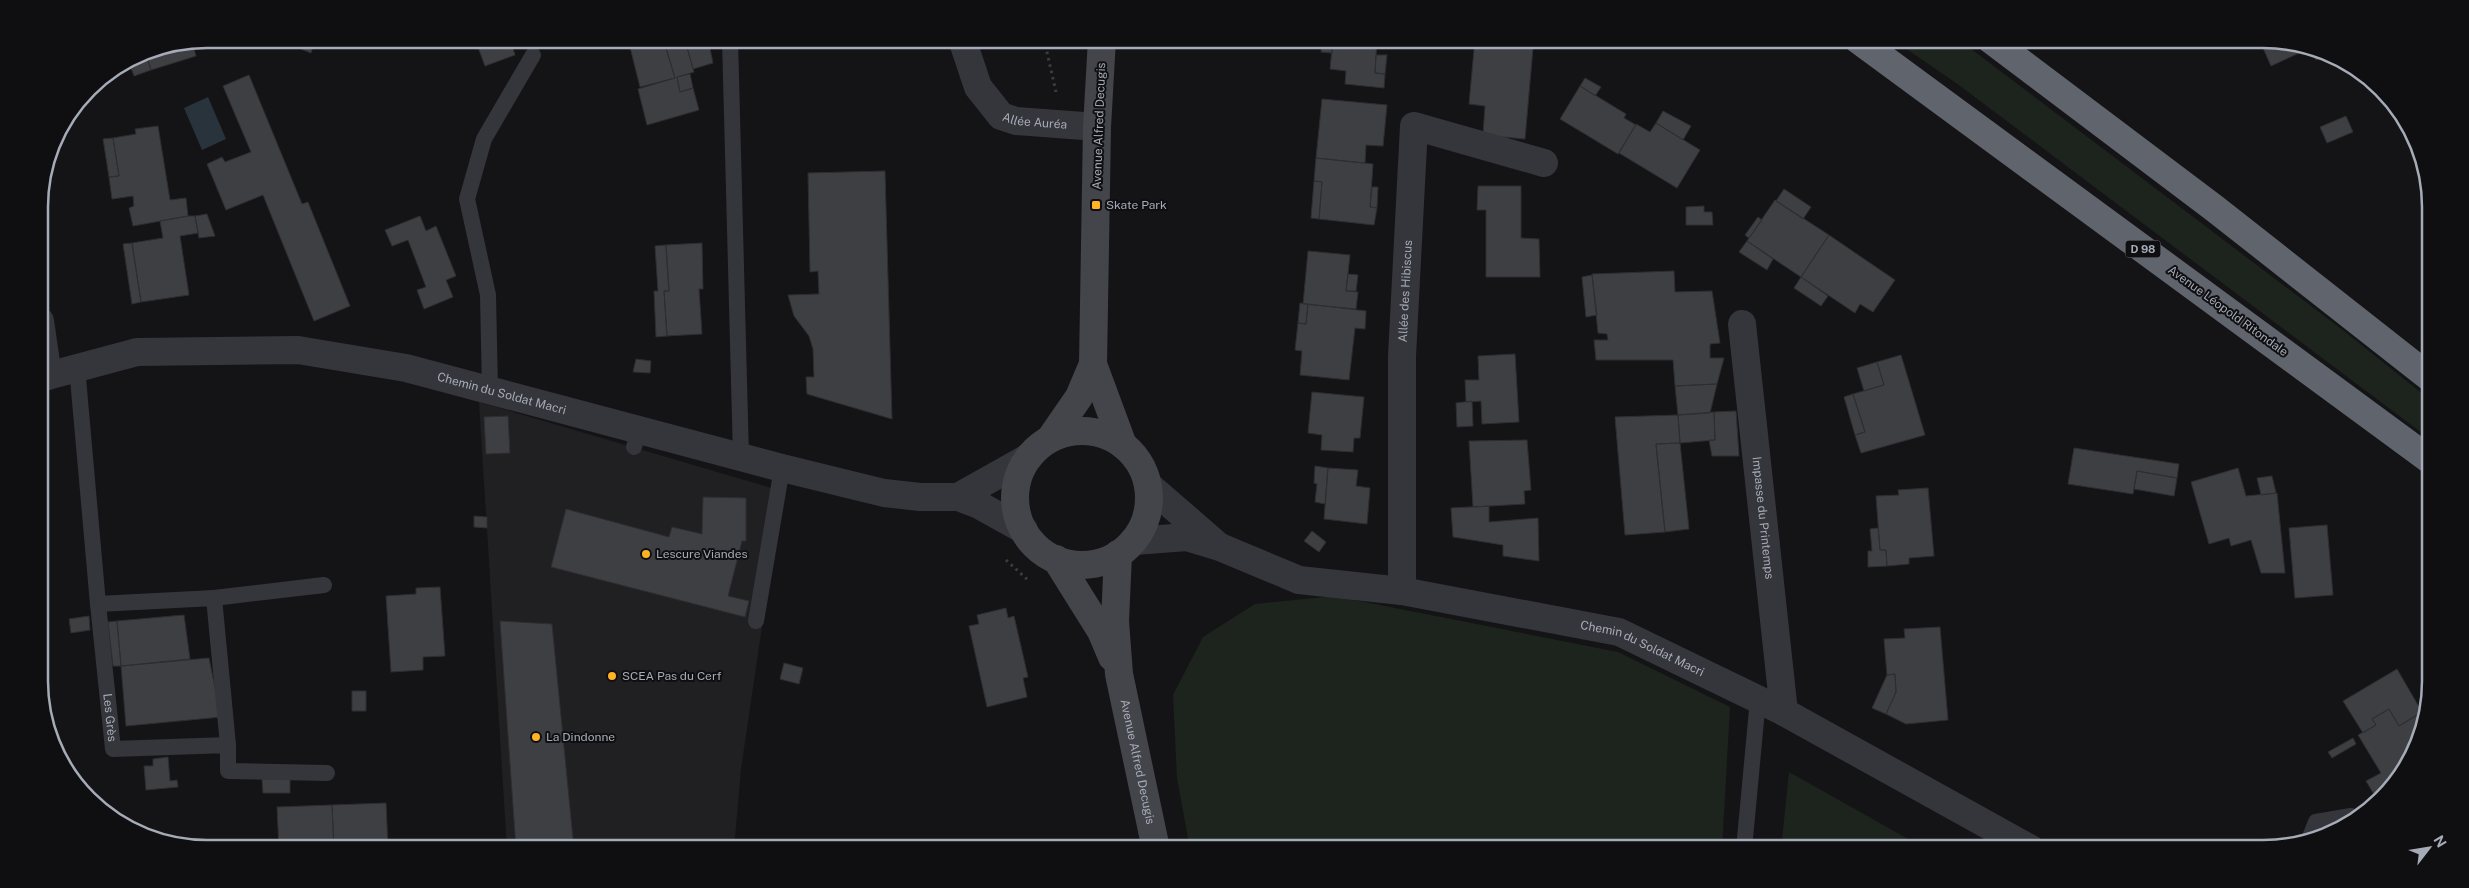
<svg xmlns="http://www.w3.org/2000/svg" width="2469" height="888" font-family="'Public Sans',sans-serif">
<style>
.built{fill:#202023}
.green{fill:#1c241d}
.water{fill:#29333b}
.building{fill:#3e3f43;stroke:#2e2e32}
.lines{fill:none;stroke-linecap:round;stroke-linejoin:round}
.path{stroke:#3b3d42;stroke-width:3;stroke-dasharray:2.5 4;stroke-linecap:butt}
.lane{stroke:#35363b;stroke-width:16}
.street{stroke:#35363b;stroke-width:28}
.secondary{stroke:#43454b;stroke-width:28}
.highway{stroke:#60646d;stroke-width:28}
.poi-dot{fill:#feb224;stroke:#0f0f11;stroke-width:2}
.labels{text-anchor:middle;stroke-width:4;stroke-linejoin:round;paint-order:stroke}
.shield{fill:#0f0f11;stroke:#787c85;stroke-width:1}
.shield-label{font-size:11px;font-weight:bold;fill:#a5abb7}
.street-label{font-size:12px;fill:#a5abb7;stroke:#0f0f11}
.poi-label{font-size:12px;fill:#a5abb7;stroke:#0f0f11;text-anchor:start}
.rim{fill:none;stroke:#a5abb7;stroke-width:2.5}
</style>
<rect width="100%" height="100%" fill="#141416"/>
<!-- built -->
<path class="built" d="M479 402 782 491 741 769 734 849H507Z"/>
<!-- green -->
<path class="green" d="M1892 39H1958L2344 331 2429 399 2430 439 1956 83Z
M1334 596 1618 652 1730 707 1722 849H1190L1177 778 1173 695 1203 637 1255 604Z
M1789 772 1926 849H1781Z"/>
<!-- water -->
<path class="water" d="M208 97 226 139 202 150 184 108Z"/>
<!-- building -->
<path class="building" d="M304 39 314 42 311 53 301 49Z
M475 39H510L515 55 485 66Z
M628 39H684L666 48 675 78 640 87Z
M689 39H708L713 63 693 69 685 40Z
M1322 39H1333L1332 53 1321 52Z
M1333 39H1377L1375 73 1385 74 1384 88 1345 84 1346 71 1330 69Z
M1475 39H1512V46L1533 48 1525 139 1483 135 1485 106 1469 104Z
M2259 39 2310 46V48L2271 66Z
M685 40 694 72 677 77 680 92 693 88 699 110 647 125 638 89 675 78 666 48Z
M192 42 196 56 151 70 145 51Z
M2310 46 2316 48 2327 55 2316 60Z
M145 51 151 70 134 76 128 60Z
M1376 55H1387L1385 74 1375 73Z
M690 74 693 88 680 92 677 77Z
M249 75 302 204 308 202 350 306 314 321 263 195 226 210 207 164 222 157 225 162 251 152 223 86Z
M1585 78 1601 87 1595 96 1580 86Z
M1580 86 1626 114 1624 118 1636 125 1618 154 1560 119Z
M1322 99 1387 105 1383 146 1366 145 1365 163 1316 158Z
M1663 111 1691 126 1683 140 1656 123Z
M2346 116 2353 132 2327 143 2320 127Z
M1656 123 1700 150 1677 188 1619 153 1636 124 1650 132Z
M158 126 170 200 186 198 188 216 133 226 129 208 134 206 133 196 112 199 109 177 119 176 113 138 136 134 135 129Z
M113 138 119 176 109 177 103 139Z
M1316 158 1373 164 1370 207 1377 208 1374 225 1319 219 1322 182 1314 181Z
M885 171 892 419 807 394 806 377H814L813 349 809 336 794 316 788 295 819 294 818 271 810 272 808 173Z
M1314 181 1322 182 1319 219 1311 218Z
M1478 186H1521V238L1539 239 1540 277H1486V210H1477Z
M1372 187H1378L1377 208 1370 207Z
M1784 189 1811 207 1803 219 1776 201Z
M1775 200 1829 235 1801 277 1747 241Z
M1704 206V212H1712L1713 225H1686V207Z
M207 214 215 236 199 238 195 216Z
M188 216H195L198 233 180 236 189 295 141 302 132 243 163 238 160 221Z
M420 216 426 231 436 226 456 276 446 280 453 297 424 309 417 290 426 287 408 240 392 246 385 230Z
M1758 217 1762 220 1749 238 1745 235Z
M1829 235 1895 280 1873 312 1860 304 1855 313 1801 277Z
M1747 241 1773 259 1767 270 1739 252Z
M132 243 141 302 132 304 123 244Z
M702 243 703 289H699L702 334 667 336 664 291H669L666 245Z
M666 245 669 291H664L667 336 656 337 654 291H658L655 246Z
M1308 251 1350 255 1346 291 1358 292 1356 309 1303 304Z
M1674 271 1675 292 1712 291 1720 343 1710 344V358H1724L1717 384 1675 386 1673 360H1596L1594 340H1608L1607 334 1598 333 1592 274Z
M1348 274 1358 275 1356 291H1346Z
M1592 275 1597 315 1586 317 1582 277Z
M1801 277 1828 296 1821 306 1794 288Z
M1300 303 1308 304 1306 324 1298 323Z
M1308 304 1366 311 1365 329 1355 328 1349 380 1300 375 1302 351 1295 350 1298 323 1306 324Z
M1515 354 1519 422 1482 424 1481 401 1466 402 1465 380H1479L1478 356Z
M1901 355 1925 435 1861 453 1855 435 1865 432 1853 394 1884 385 1877 362Z
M636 359 651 361 650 373 633 372Z
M1877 362 1884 385 1864 391 1857 368Z
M1717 384 1710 413 1678 415 1675 386Z
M1312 392 1364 397 1360 438H1354L1353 452 1321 450 1322 435 1308 433Z
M1853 394 1865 432 1855 435 1844 397Z
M1472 401 1473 426 1457 427 1456 403Z
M1736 411 1739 456H1712L1709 440H1715L1714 412Z
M1714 412 1715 440 1680 443 1678 415Z
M1678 415 1680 443 1656 444 1665 532 1625 535 1615 417Z
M508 416 510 453 486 454 484 417Z
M1527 440 1531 490 1524 491 1525 504 1473 507 1469 441Z
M1680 443 1689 529 1665 532 1656 444Z
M2074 448 2179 464 2177 478 2137 471 2133 494 2068 484Z
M1315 466 1328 468 1325 504 1315 502 1317 484 1314 483Z
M1328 468 1358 470 1356 486 1370 488 1367 524 1324 519Z
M2238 468 2246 496 2277 493 2285 573H2261L2251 540 2231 546 2229 538 2209 544 2191 482Z
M2137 471 2177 478 2174 496 2134 489Z
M2272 476 2276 493 2261 495 2257 478Z
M1928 488 1934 556 1909 558V564L1887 566 1886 550H1880L1876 496 1899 495 1898 490Z
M703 497 746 498V541H742L728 596 749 601 745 617 551 567 566 509 669 537 672 527 702 534Z
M1489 506V522L1538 518 1539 561 1503 556V545L1453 537 1451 508Z
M474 516 487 517V528L474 527Z
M2327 525 2333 595 2295 598 2289 528Z
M1878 528 1880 550H1886L1887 566 1868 567V551H1872L1870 529Z
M1312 531 1326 542 1319 552 1304 541Z
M440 587 445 656 423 657V670L391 672 386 596 416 594V588Z
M1006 608 1008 618 1014 616 1028 677 1023 678 1027 697 987 707 969 626 979 624 977 615Z
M184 615 190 659 121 666 117 621Z
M89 616 90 630 71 633 69 619Z
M117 621 121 666H113L108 622Z
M500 621 552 624 574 849H516Z
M1940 627 1948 720 1906 724 1886 714 1896 692 1895 674 1887 675 1884 639 1905 638 1904 629Z
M209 658 221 717 126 726 121 666Z
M784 663 803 668 799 684 780 679Z
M2397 669 2422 712 2399 726 2389 709 2372 719 2376 725 2363 733 2343 701Z
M1895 674 1896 692 1886 714 1872 708 1887 675Z
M352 691H366V711H352Z
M2389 709 2399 726 2422 712 2425 717 2421 735 2402 775 2378 801 2366 781 2381 773 2358 735 2376 725 2372 719Z
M2353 738 2356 744 2332 758 2328 752Z
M168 757 170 781 177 780 178 787 146 790 144 766H153V759Z
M290 778V793H263L262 779Z
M386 803 388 849H334L332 805Z
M332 805 334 849H279L277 807Z"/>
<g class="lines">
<!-- path -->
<path class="path" d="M1044 39 1056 92
M1006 560 1029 581"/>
<!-- lane -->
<g class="lane">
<path d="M730 39 741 457"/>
<path id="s1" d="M77 367 98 604 113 749 228 745V771L327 773"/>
<path d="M490 390 488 295 467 199 484 139 533 55"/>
<path d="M634 447 639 430"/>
<path d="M214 598 324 585"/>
<path d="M98 604 214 598 228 745"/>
<path d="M756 621 782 468"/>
<path d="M2308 842 2316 822 2351 816"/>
<path d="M1744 849 1758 699"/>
</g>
<!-- street -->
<g class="street">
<path id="s2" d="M962 39 978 87 1001 116 1016 121 1097 127"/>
<path d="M40 321 48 376"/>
<path id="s3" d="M1742 324 1784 712"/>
<path id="s4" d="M40 378 137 352 298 350 406 368 782 468 884 493 920 497H958L979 505 1024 530"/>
<path d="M1148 485 1215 543"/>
<path d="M958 497 1029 457"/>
<path id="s5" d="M1134 541 1187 537 1220 547 1299 580 1402 591 1619 632 1784 712 2031 849"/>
<path id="s6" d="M1402 591V356L1414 126 1544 163"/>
</g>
<!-- secondary -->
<g class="secondary">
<path d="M1102 39 1097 127 1093 364 1123 445"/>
<circle cx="1082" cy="498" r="67"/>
<path d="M1050 439 1079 397 1093 364"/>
<path id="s7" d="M1118 554 1115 621 1119 674 1156 849"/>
<path d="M1056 559 1101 631 1112 657"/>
</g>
<!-- highway -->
<path class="highway" d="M1857 39 2430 460
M1990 39 2214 208 2429 377"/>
</g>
<!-- markers -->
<g class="poi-dot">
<rect x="1091" y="200" width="10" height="10" rx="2.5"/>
<circle cx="646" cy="554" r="5"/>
<circle cx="612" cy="676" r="5"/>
<circle cx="536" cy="737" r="5"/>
</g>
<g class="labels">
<!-- shield labels -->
<rect class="shield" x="2125.5" y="240.5" width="35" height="17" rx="4"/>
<g class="shield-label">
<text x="2143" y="253">D 98</text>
</g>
<!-- street labels -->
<g class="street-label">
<text dy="4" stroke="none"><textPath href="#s2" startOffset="122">Allée Auréa</textPath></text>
<text transform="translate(1099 126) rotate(-88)" y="4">Avenue Alfred Decugis</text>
<text dy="4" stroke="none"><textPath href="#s6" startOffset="300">Allée des Hibiscus</textPath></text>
<text transform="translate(2228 311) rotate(36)" y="4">Avenue Léopold Ritondale</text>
<text dy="4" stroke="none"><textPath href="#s4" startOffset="470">Chemin du Soldat Macri</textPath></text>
<text dy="4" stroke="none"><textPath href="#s3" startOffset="195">Impasse du Printemps</textPath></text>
<text dy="4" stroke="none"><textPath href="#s5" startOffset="525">Chemin du Soldat Macri</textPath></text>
<text dy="4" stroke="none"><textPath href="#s1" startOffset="352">Les Grès</textPath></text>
<text dy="4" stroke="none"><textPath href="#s7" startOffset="210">Avenue Alfred Decugis</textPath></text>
</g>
<!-- poi labels -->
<g class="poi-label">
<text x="1106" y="209">Skate Park</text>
<text x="656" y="558">Lescure Viandes</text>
<text x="622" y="680">SCEA Pas du Cerf</text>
<text x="546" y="741">La Dindonne</text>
</g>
</g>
<!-- crop -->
<path d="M0 0H2469V888H0ZM207 48H2263A159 159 0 0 1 2422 207V681A159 159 0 0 1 2263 840H207A159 159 0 0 1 48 681V207A159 159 0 0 1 207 48Z" fill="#0f0f11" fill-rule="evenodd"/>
<path class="rim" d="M207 48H2263A159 159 0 0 1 2422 207V681A159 159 0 0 1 2263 840H207A159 159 0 0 1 48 681V207A159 159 0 0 1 207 48Z"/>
<!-- north arrow -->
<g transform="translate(2429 848) rotate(59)" stroke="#0f0f11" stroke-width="4" paint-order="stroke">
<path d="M0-4L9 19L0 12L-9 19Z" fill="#a5abb7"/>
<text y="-8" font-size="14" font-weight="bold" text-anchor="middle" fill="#a5abb7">N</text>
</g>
</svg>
